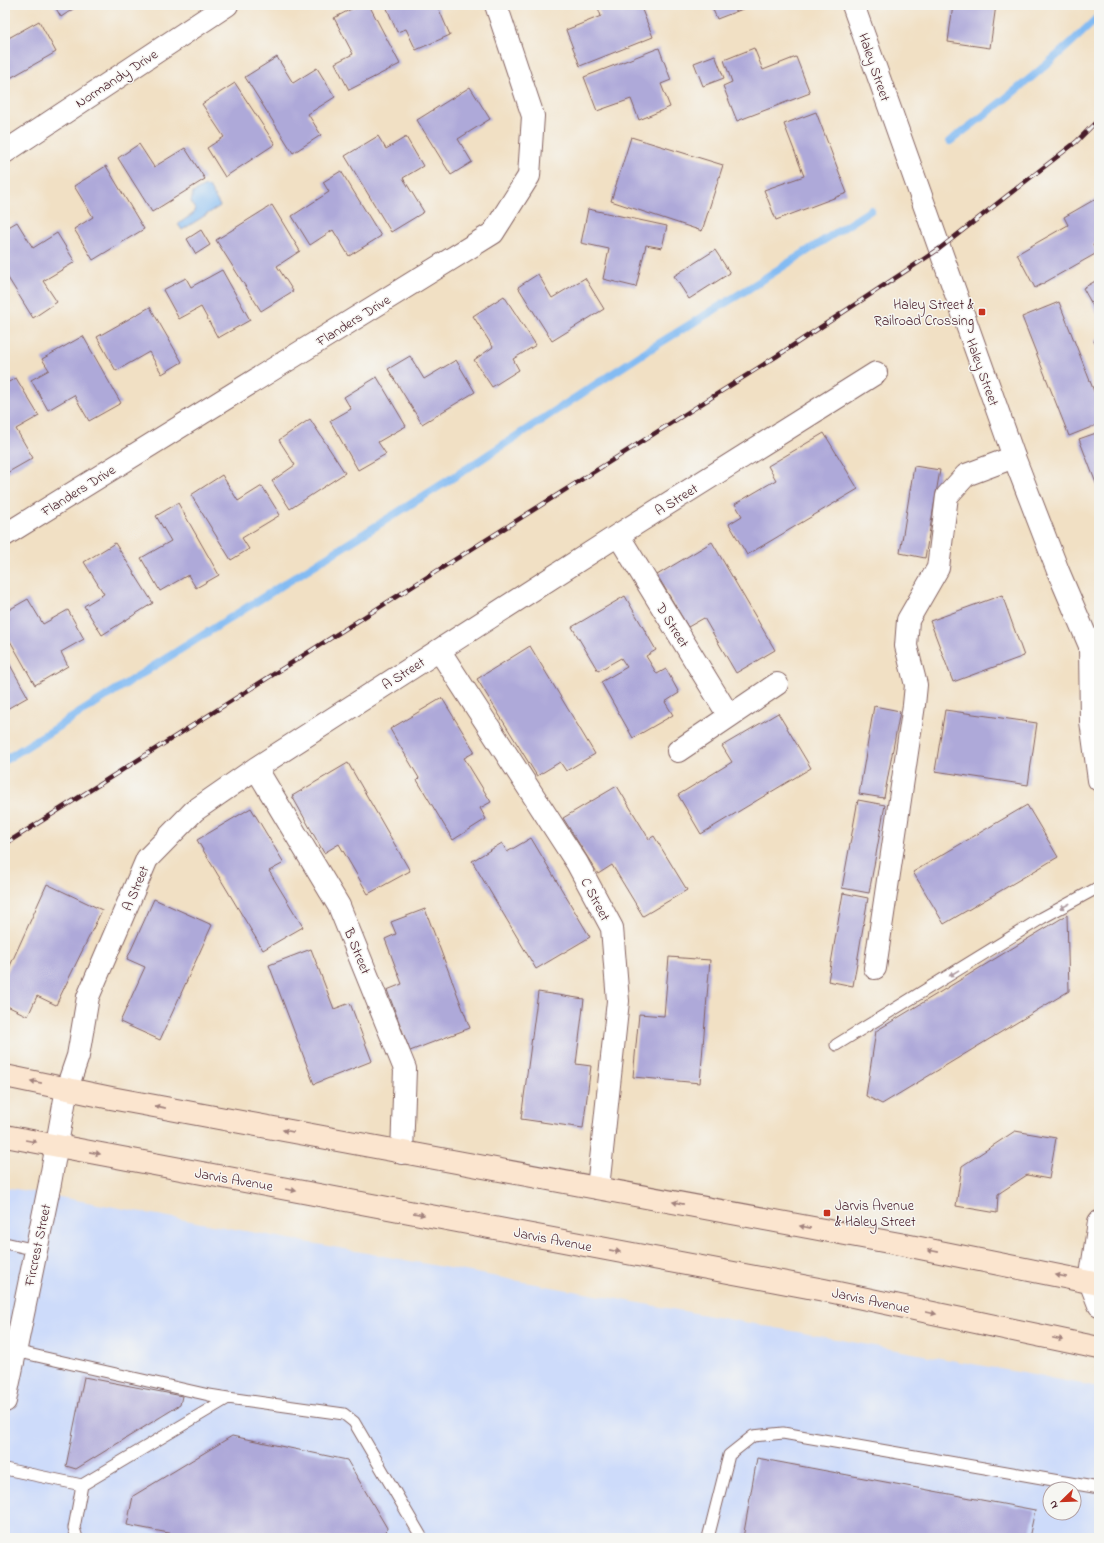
<svg xmlns="http://www.w3.org/2000/svg" width="1104" height="1543" font-family="'Indie Flower',sans-serif">
<style>
.built{fill:#cddbfa;fill-rule:evenodd}
.water{fill:#83bbf3;stroke:#666d8f}
.lines{fill:none;stroke-linecap:round;stroke-linejoin:round}
.stream{stroke:#83bbf3;stroke-width:8}
.building{fill:#aea9d9}
.service-casing{stroke:#846361;stroke-width:13}
.minor-casing{stroke:#846361;stroke-width:24}
.tertiary-casing{stroke:#846361;stroke-width:24}
.secondary-casing{stroke:#846361;stroke-width:24}
.service{stroke:#fff;stroke-width:11}
.minor{stroke:#fff;stroke-width:22}
.tertiary{stroke:#fff;stroke-width:22}
.secondary{stroke:#fbe5cf;stroke-width:22}
.rail-casing{stroke:#4a1f2b;stroke-width:4.5}
.rail{stroke:#f6f6f2;stroke-width:3;stroke-dasharray:9;stroke-linecap:butt}
.oneway{fill:#ae9aa0}
.oneway2{fill:#a2827d}
.poi-dot{fill:#c8321e;stroke:#f6f6f2;stroke-width:1.5}
.labels{text-anchor:middle;stroke-width:3;stroke-linejoin:round;paint-order:stroke}
.street-label{font-size:14px;fill:#4a1f2b;stroke:#f6f6f2}
.poi-label{font-size:14px;fill:#4a1f2b;stroke:#f6f6f2;text-anchor:end}
</style>
<rect width="100%" height="100%" fill="#f6f6f2"/>
<filter id="ink" filterUnits="userSpaceOnUse"><feTurbulence type="fractalNoise" baseFrequency=".025" numOctaves="2"/><feDisplacementMap in="SourceGraphic" scale="8" xChannelSelector="R" yChannelSelector="G"/><feConvolveMatrix kernelMatrix="1 2 1 2 8 2 1 2 1" color-interpolation-filters="sRGB"/></filter>
<filter id="wash" filterUnits="userSpaceOnUse"><feTurbulence type="fractalNoise" baseFrequency=".012" numOctaves="4" result="noise"/><feDisplacementMap in="SourceGraphic" scale="16" xChannelSelector="R" yChannelSelector="G"/><feGaussianBlur stdDeviation="0.9" result="paint"/><feColorMatrix in="noise" values="0 0 0 0 0 0 0 0 0 0 0 0 0 0 0 0 0 1.4 0 .05"/><feComposite in="paint" operator="in"/></filter>
<g filter="url(#wash)">
<rect width="100%" height="100%" fill="#f1e0c4"/>
<!-- built -->
<path class="built" d="M5 1187 1099 1387V1538H5ZM1050 1489H1074V1513H1050Z"/>
<!-- water -->
<path class="water" d="M205 186 209 187 220 206 182 230 178 224 193 214 195 208 191 202 193 193Z"/>
<g class="lines">
<!-- stream -->
<path class="stream" d="M950 141C1003 102 1053 62 1099 16
M5 760 457 475 650 349 748 289 871 210"/>
</g>
<g id="blocks">
<!-- building -->
<path class="building" d="M54 5H79L61 17Z
M359 5H369L400 64 349 90 335 63 353 54 334 18Z
M388 5H437L450 35 416 50 406 29 397 32 386 6Z
M597 5H640L653 37 580 66 566 30 601 16Z
M711 5H753L717 19Z
M953 5H996L990 48 948 42Z
M39 21 56 52 5 81V40Z
M659 48 671 80 661 84 670 107 639 120 631 99 597 111 584 77Z
M754 48 763 70 796 57 810 93 737 121 723 86 732 82 724 60Z
M715 55 724 78 703 86 694 63Z
M277 57 293 83 317 68 335 97 308 114 321 135 293 153 245 77Z
M235 83 275 144 225 177 207 148 224 137 202 104Z
M470 87 490 119 458 139 472 162 451 175 417 120Z
M816 112 847 193 776 220 764 190 804 176 784 124Z
M378 136 386 149 406 137 423 166 403 178 424 212 391 232 345 156Z
M631 137 723 165 702 231 611 201Z
M139 144 154 167 185 148 205 179 152 212 118 158Z
M106 166 144 229 93 260 74 229 93 217 74 186Z
M341 171 381 236 349 256 333 230 310 245 292 216 329 192 323 182Z
M1099 197V241L1093 245 1097 253 1035 288 1017 254 1068 225 1064 217Z
M272 205 300 251 277 266 293 291 261 311 216 240Z
M588 209 667 226 662 248 646 245 636 287 603 279 609 249 581 243Z
M17 222 33 248 57 233 75 262 43 281 57 302 33 318 5 273V229Z
M201 230 210 245 196 254 187 239Z
M715 250 730 273 689 299 674 276Z
M222 270 250 320 218 338 201 307 179 319 163 290 186 278 191 287Z
M538 274 552 298 585 278 604 309 552 341 518 287Z
M1099 279V317L1083 288Z
M504 296 536 345 513 359 519 370 492 387 474 360 493 347 473 316Z
M1059 302 1099 404V424L1069 436 1022 317Z
M150 307 182 362 162 374 149 352 116 371 97 337Z
M83 336 121 403 89 421 74 395 48 410 31 380 49 370 42 359Z
M1099 338V350L1094 341Z
M410 356 424 379 456 360 475 392 422 424 388 369Z
M377 377 406 426 378 442 386 454 358 470 330 421 351 409 344 397Z
M16 378 39 416 16 429 33 458 5 474V384Z
M310 419 345 473 290 509 272 481 295 465 279 440Z
M1099 432V491L1079 439Z
M824 433 858 489 747 555 729 524 742 516 735 504 776 480 768 466Z
M914 466 940 470 925 558 900 553Z
M222 475 238 501 262 486 280 515 242 538 249 549 231 560 191 495Z
M178 503 219 575 196 588 188 575 160 591 141 558 171 541 156 516Z
M712 542 775 650 736 673 704 618 688 627 657 575Z
M115 543 153 603 102 635 84 606 104 594 84 562Z
M1002 595 1024 656 953 682 930 621Z
M625 596 656 650 646 656 657 674 666 669 679 693 665 702 673 715 633 738 601 682 627 667 621 658 598 671 572 627Z
M28 599 43 624 68 610 84 639 61 652 68 666 35 685 5 632V612Z
M530 646 595 754 566 771 560 762 537 776 477 679Z
M5 656 28 697 5 710Z
M442 698 475 752 464 758 491 802 480 808 486 819 453 840 417 780 419 778 390 729Z
M874 706 900 711 884 798 859 794Z
M945 710 1037 723 1028 785 935 771Z
M778 713 811 768 701 834 678 795 732 762 722 746Z
M348 763 410 871 368 894 339 844 324 853 292 796Z
M617 786 649 839 654 836 687 890 643 916 612 865 598 874 563 818Z
M858 800 885 805 869 893 842 888Z
M1027 805 1058 857 944 924 913 872Z
M251 808 284 863 269 871 303 927 263 950 197 840Z
M531 838 590 937 536 969 472 861 502 843 507 852Z
M47 884 102 910 56 1005 37 996 28 1016 5 1005V977Z
M843 893 868 898 853 986 828 981Z
M154 899 212 925 160 1040 120 1022 145 967 127 959Z
M425 909 470 1028 410 1051 387 990 402 984 385 939 396 934 391 922Z
M1067 915 1069 991 882 1104 866 1096 876 1031Z
M311 949 334 1009 350 1003 372 1061 314 1084 269 965Z
M669 957 710 960 700 1083 633 1077 639 1014 664 1016Z
M538 992 584 999 576 1064 591 1066 583 1128 521 1119Z
M1015 1131 1056 1138 1049 1179 1027 1175 998 1194 997 1213 956 1206 962 1166Z
M84 1377 182 1396 180 1405 76 1469 66 1466Z
M232 1436 347 1460 387 1528 385 1538H195L127 1525 133 1496Z
M757 1458 1035 1510 1029 1538H743Z"/>
</g>
</g>
<g filter="url(#ink)">
<use href="#blocks" fill-opacity="0" stroke="#846361" stroke-width="1"/>
<g class="lines">
<!-- service casing -->
<g class="service-casing">
<path id="service" d="M836 1045 1042 918 1099 887
M5 1243 36 1250
M15 1351 209 1395 228 1398
M5 1469 82 1485 228 1398 344 1414 354 1422 422 1538
M77 1538 74 1528 82 1485
M708 1538 729 1455 753 1436 783 1433 1099 1488"/>
</g>
<!-- minor casing -->
<g class="minor-casing">
<path id="minor" d="M5 152 227 5
M5 535 493 233 529 176 533 116 496 5
M618 535 729 716
M439 650 577 863 612 928 618 1001 598 1188
M678 751 777 684
M256 768 339 906 405 1069 402 1153
M875 968 914 705 916 685 906 646 908 620 938 568 947 496 966 475 1014 457
M67 1088 78 1056 88 997 147 859 194 811 256 768 618 535 876 373"/>
</g>
<!-- tertiary casing -->
<g class="tertiary-casing">
<path id="tertiary" d="M853 5 1014 457 1058 571 1090 646 1099 656
M1090 646 1091 721 1099 780
M1099 1222 1090 1282 1099 1305
M5 1401 50 1183 67 1088"/>
</g>
<!-- secondary casing -->
<g class="secondary-casing">
<path id="secondary" d="M5 1076 111 1098 905 1245 1099 1284
M5 1136 824 1290 1099 1348"/>
</g>
<!-- service -->
<use href="#service" class="service"/>
<!-- minor -->
<use href="#minor" class="minor"/>
<!-- tertiary -->
<use href="#tertiary" class="tertiary"/>
<!-- secondary -->
<use href="#secondary" class="secondary"/>
<!-- rail casing -->
<g class="rail-casing">
<path id="rail" d="M5 844 777 356 939 249 1076 142 1099 119"/>
</g>
<!-- rail -->
<use href="#rail" class="rail"/>
</g>
<!-- one-way arrows -->
<defs><path id="oneway-solid" d="M-6-.8H1V-3.2L6.5 0L1 3.2V.8H-6Z"/></defs>
<g class="oneway">
<use href="#oneway-solid" transform="translate(1065 906) rotate(152)"/>
<use href="#oneway-solid" transform="translate(954 973) rotate(148)"/>
</g>
<g class="oneway2">
<use href="#oneway-solid" transform="translate(36 1082) rotate(-169)"/>
<use href="#oneway-solid" transform="translate(160 1107) rotate(-169)"/>
<use href="#oneway-solid" transform="translate(288 1131) rotate(-169)"/>
<use href="#oneway-solid" transform="translate(31 1141) rotate(10)"/>
<use href="#oneway-solid" transform="translate(95 1153) rotate(11)"/>
<use href="#oneway-solid" transform="translate(291 1190) rotate(10)"/>
<use href="#oneway-solid" transform="translate(678 1203) rotate(-169)"/>
<use href="#oneway-solid" transform="translate(419 1214) rotate(11)"/>
<use href="#oneway-solid" transform="translate(805 1227) rotate(-169)"/>
<use href="#oneway-solid" transform="translate(615 1251) rotate(11)"/>
<use href="#oneway-solid" transform="translate(933 1251) rotate(-169)"/>
<use href="#oneway-solid" transform="translate(1061 1276) rotate(-169)"/>
<use href="#oneway-solid" transform="translate(931 1313) rotate(12)"/>
<use href="#oneway-solid" transform="translate(1058 1339) rotate(12)"/>
</g>
</g>
<!-- markers -->
<g class="poi-dot">
<rect x="978" y="308" width="8" height="8" rx="2"/>
<rect x="823" y="1209" width="8" height="8" rx="2"/>
</g>
<g class="labels">
<!-- street labels -->
<g class="street-label">
<text transform="translate(875 67) rotate(71)" y="5">Haley Street</text>
<text transform="translate(116 78) rotate(-33)" y="5">Normandy Drive</text>
<text transform="translate(353 320) rotate(-32)" y="5">Flanders Drive</text>
<text transform="translate(983 372) rotate(70)" y="5">Haley Street</text>
<text transform="translate(78 490) rotate(-32)" y="5">Flanders Drive</text>
<text transform="translate(676 499) rotate(-32)" y="5">A Street</text>
<text transform="translate(673 625) rotate(58)" y="5">D Street</text>
<text transform="translate(403 673) rotate(-33)" y="5">A Street</text>
<text transform="translate(135 888) rotate(-67)" y="5">A Street</text>
<text transform="translate(596 899) rotate(62)" y="5">C Street</text>
<text transform="translate(358 951) rotate(68)" y="5">B Street</text>
<text transform="translate(234 1179) rotate(10)" y="5">Jarvis Avenue</text>
<text transform="translate(553 1239) rotate(11)" y="5">Jarvis Avenue</text>
<text transform="translate(37 1245) rotate(-78)" y="5">Fircrest Street</text>
<text transform="translate(871 1300) rotate(12)" y="5">Jarvis Avenue</text>
</g>
<!-- poi labels -->
<g class="poi-label">
<text x="974" y="309">Haley Street &amp;<tspan x="974" dy="16">Railroad Crossing</tspan></text>
<text x="835" y="1210" text-anchor="start">Jarvis Avenue<tspan x="835" dy="16">&amp; Haley Street</tspan></text>
</g>
</g>
<!-- margin -->
<rect width="1104" height="1543" fill="none" stroke="#f6f6f2" stroke-width="20"/>
<!-- north arrow -->
<g transform="translate(1062 1501) rotate(247)"><circle r="19" fill="#f6f6f2" stroke="#b1a0a2"/>
<path d="M0-3L7 15L0 10L-7 15Z" fill="#c8321e"/>
<text y="-6" font-size="11" font-weight="bold" text-anchor="middle" fill="#4a1f2b">N</text>
</g>
</svg>
